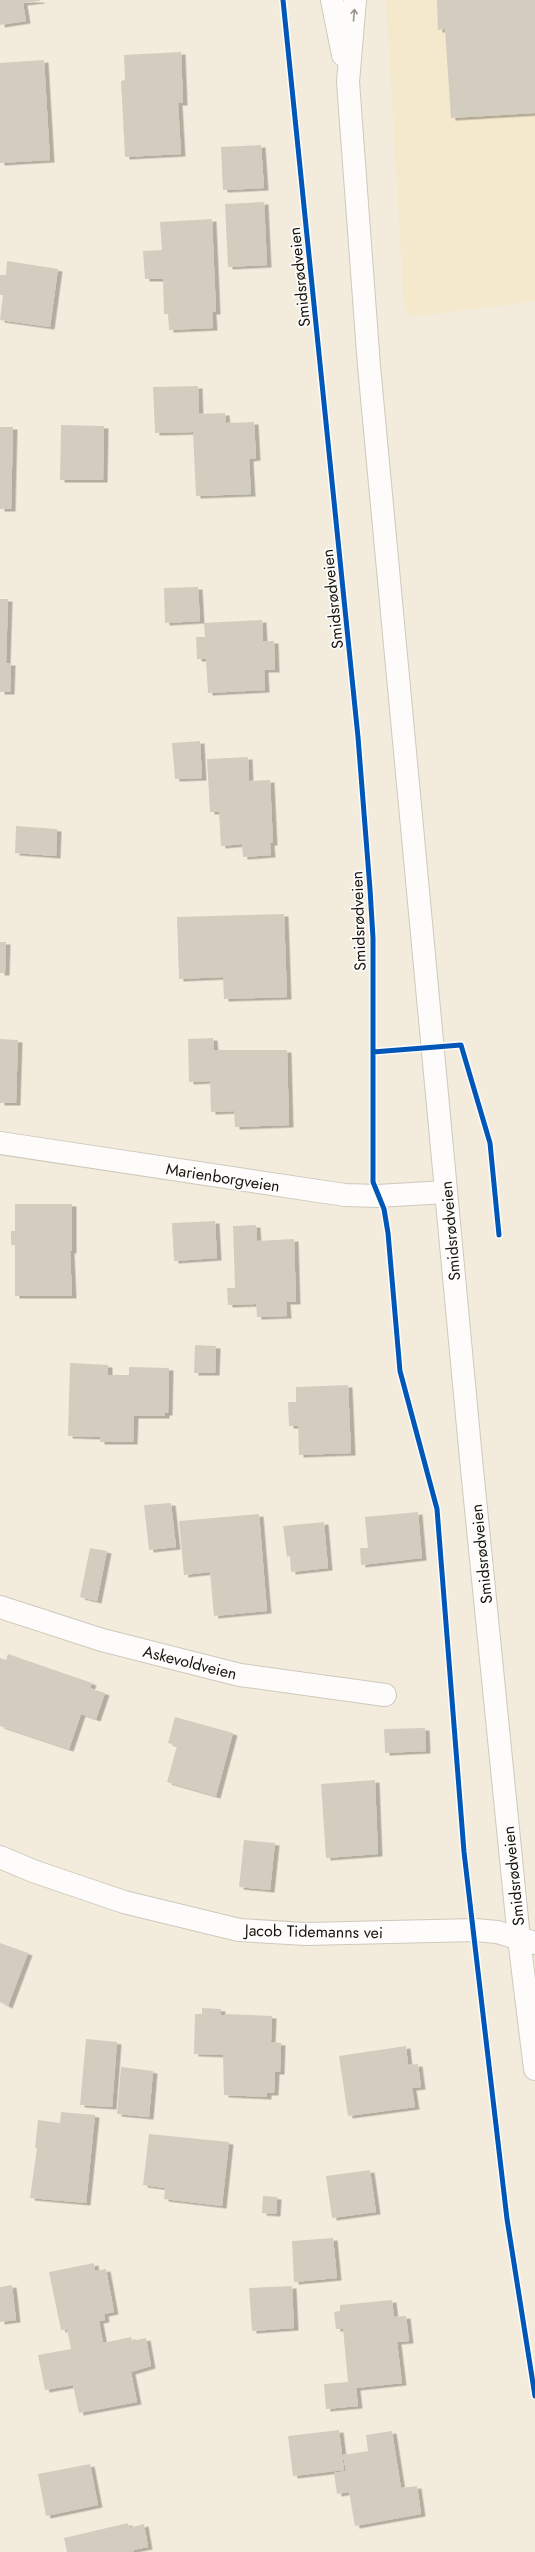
<svg xmlns="http://www.w3.org/2000/svg" width="535" height="2552" font-family="Jost,sans-serif">
<style>
.built{fill:#f4e8cd}
.building{fill:#d3cdc0;filter:url(#shadow)}
.lines{fill:none;stroke-linecap:round;stroke-linejoin:round}
.minor-casing{stroke:#cfc9bd;stroke-width:24}
.major-casing{stroke:#cfc9bd;stroke-width:24}
.minor{stroke:#fdfcfa;stroke-width:22}
.major{stroke:#fdfcfa;stroke-width:22}
.cycleway-casing{stroke:#fdfdfd;stroke-width:8}
.cycleway{stroke:#0057b8;stroke-width:5}
.oneway{stroke:#96948e}
.labels{text-anchor:middle;stroke-width:3.5;stroke-linejoin:round;paint-order:stroke}
.street-label{font-size:16px;fill:#18140a;stroke:#fdfdfd}
</style>
<defs>
<filter id="shadow"><feDropShadow dx="4.5" dy="2.5" stdDeviation="0" flood-color="#0004"/></filter>
</defs>
<rect width="100%" height="100%" fill="#f3ecdc"/>
<!-- built -->
<path class="built" d="M386 0H535V301L408 317 404 307Z"/>
<!-- building -->
<path class="building" d="M0 0H40V1L23 3 26 21 0 25Z
M437 0H535V113L451 118 445 29 438 30Z
M181 52 183 103H178L181 154 125 157 121 81 125 80 124 55Z
M44 60 50 160 0 163V63Z
M261 145 264 188 223 190 221 147Z
M264 202 267 265 228 267 225 204Z
M212 219 216 312H212L213 328 169 330 168 314H164L163 279H145L143 251 162 250 160 222Z
M7 261 58 269 50 327 0 320 3 295H0V275H6Z
M198 386 199 414 225 413 226 423 254 422 256 458 249 459 251 494 196 496 193 432 155 433 153 387Z
M61 425 104 426 103 480H60Z
M0 427H13L11 509H0Z
M198 587 200 621 165 623 164 588Z
M0 599H8L6 663H11L10 692H0Z
M262 620 263 641H274L275 670H264L265 690 208 693 206 659H197L196 637H205L204 623Z
M200 741 202 778 175 779 172 743Z
M248 757 249 781 270 780 273 843H270L271 855 243 857 242 844 221 846 219 812H210L207 759Z
M16 826 57 829 56 856 15 853Z
M284 914 287 997 224 999 223 977 179 979 177 917Z
M0 942H6L5 973H0Z
M213 1038 214 1050H287L289 1125 235 1127 234 1111 211 1112 210 1081 189 1082 188 1039Z
M0 1039 18 1040 16 1103H0Z
M15 1204H72V1251H70L72 1296H15V1245H11V1231H15Z
M215 1221 217 1258 174 1261 172 1223Z
M256 1225 257 1241 294 1239 296 1302H286L287 1316 257 1317 256 1304 228 1305 227 1288H235L233 1226Z
M195 1345 216 1346 215 1373H194Z
M70 1363 108 1365V1375H129V1367L169 1368 168 1413H165V1416H134L133 1442H100V1437L68 1436Z
M348 1385 351 1453 299 1455 298 1426H289L288 1402H296V1387Z
M171 1503 176 1547 149 1550 144 1505Z
M418 1512 422 1558 361 1565 360 1548H368L365 1517Z
M259 1514 267 1611 214 1616 210 1572 184 1575 179 1521Z
M324 1522 328 1568 291 1572 290 1556 287 1557 283 1526Z
M90 1548 107 1551 97 1601 80 1597Z
M8 1654 92 1683 90 1688 105 1693 96 1719 81 1714 69 1749 0 1726V1658L6 1660Z
M175 1717 233 1733 216 1796 167 1782 177 1746 168 1743Z
M425 1728 426 1751 385 1753 384 1729Z
M375 1780 378 1854 326 1858 321 1784Z
M244 1840 275 1843 270 1890 239 1887Z
M0 1943 28 1953 8 2006 0 2002Z
M202 2008 221 2009V2015L224 2016V2014L272 2016 271 2042 281 2043 280 2072H275L274 2093H267V2097L224 2095 223 2055 194 2054 195 2014H202Z
M86 2039 117 2042 112 2107 80 2105Z
M406 2046 408 2065 418 2064 421 2087 412 2088 415 2107 348 2116 339 2056Z
M121 2067 153 2071 149 2117 117 2114Z
M61 2112 95 2115 86 2203 30 2198 37 2148H35L38 2120 60 2123Z
M149 2134 229 2142 222 2206 164 2199 165 2188 143 2185Z
M370 2170 376 2212 332 2218 326 2176Z
M263 2196 277 2197 276 2214 262 2213Z
M333 2238 337 2278 294 2282 292 2241Z
M94 2263 95 2271 106 2269 114 2312 104 2314 105 2320 99 2321 103 2343 131 2337 132 2341 146 2338 151 2366 131 2372 137 2402 79 2413 73 2385 45 2390 38 2355 71 2349 67 2329 61 2330 49 2272Z
M12 2285 16 2320 0 2322V2287Z
M292 2286 294 2328 252 2331 249 2288Z
M392 2300 394 2317 406 2316 409 2341 397 2342 402 2383 356 2388 358 2406 326 2409 324 2384 348 2382 343 2329H336L334 2312 340 2311V2305Z
M339 2430 344 2470 293 2476 288 2436Z
M392 2431 401 2488 417 2486 421 2514 355 2526 349 2492 337 2494 334 2473 346 2471 343 2455 368 2451 366 2435Z
M90 2464 98 2505 46 2516 38 2474Z
M128 2523 129 2528 144 2524 148 2547 133 2550 134 2552H67L64 2538Z"/>
<g class="lines">
<!-- minor casing -->
<g class="minor-casing">
<path id="minor" d="M0 1143 345 1195 378 1196 446 1192
M0 1607 102 1640 240 1675 385 1695
M0 1857 33 1871 124 1902 239 1930 306 1934 475 1930 497 1932 535 1943"/>
</g>
<!-- major casing -->
<g class="major-casing">
<path id="major" d="M332 0 343 55
M355 0 348 82 369 366 471 1459 519 1939 535 2069"/>
</g>
<!-- minor -->
<use href="#minor" class="minor"/>
<!-- major -->
<use href="#major" class="major"/>
<!-- cycleway casing -->
<g class="cycleway-casing">
<path id="cycleway" d="M283 0 358 737 370 889 373 938V1182L384 1209 388 1233 400 1371 437 1509 464 1852 507 2219 535 2396
M373 1052 461 1045 490 1143 499 1235"/>
</g>
<!-- cycleway -->
<use href="#cycleway" class="cycleway"/>
</g>
<!-- one-way arrows -->
<defs><path id="oneway-shaft" d="M-6 0H5M1.5-3L5.5 0L1.5 3" fill="none" stroke-width="1.6" stroke-linecap="round" stroke-linejoin="round"/></defs>
<use class="oneway" href="#oneway-shaft" transform="translate(354 15) rotate(-85)"/>
<g class="labels">
<!-- street labels -->
<g class="street-label">
<text transform="translate(299 277) rotate(-96)" y="6">Smidsrødveien</text>
<text transform="translate(332 599) rotate(-96)" y="6">Smidsrødveien</text>
<text transform="translate(358 921) rotate(-92)" y="6">Smidsrødveien</text>
<text transform="translate(223 1177) rotate(9)" y="6">Marienborgveien</text>
<text transform="translate(450 1231) rotate(-95)" y="6">Smidsrødveien</text>
<text transform="translate(481 1554) rotate(-96)" y="6">Smidsrødveien</text>
<text transform="translate(190 1662) rotate(14)" y="6">Askevoldveien</text>
<text transform="translate(513 1876) rotate(-96)" y="6">Smidsrødveien</text>
<text transform="translate(314 1931) rotate(1)" y="6">Jacob Tidemanns vei</text>
</g>
</g>
</svg>
